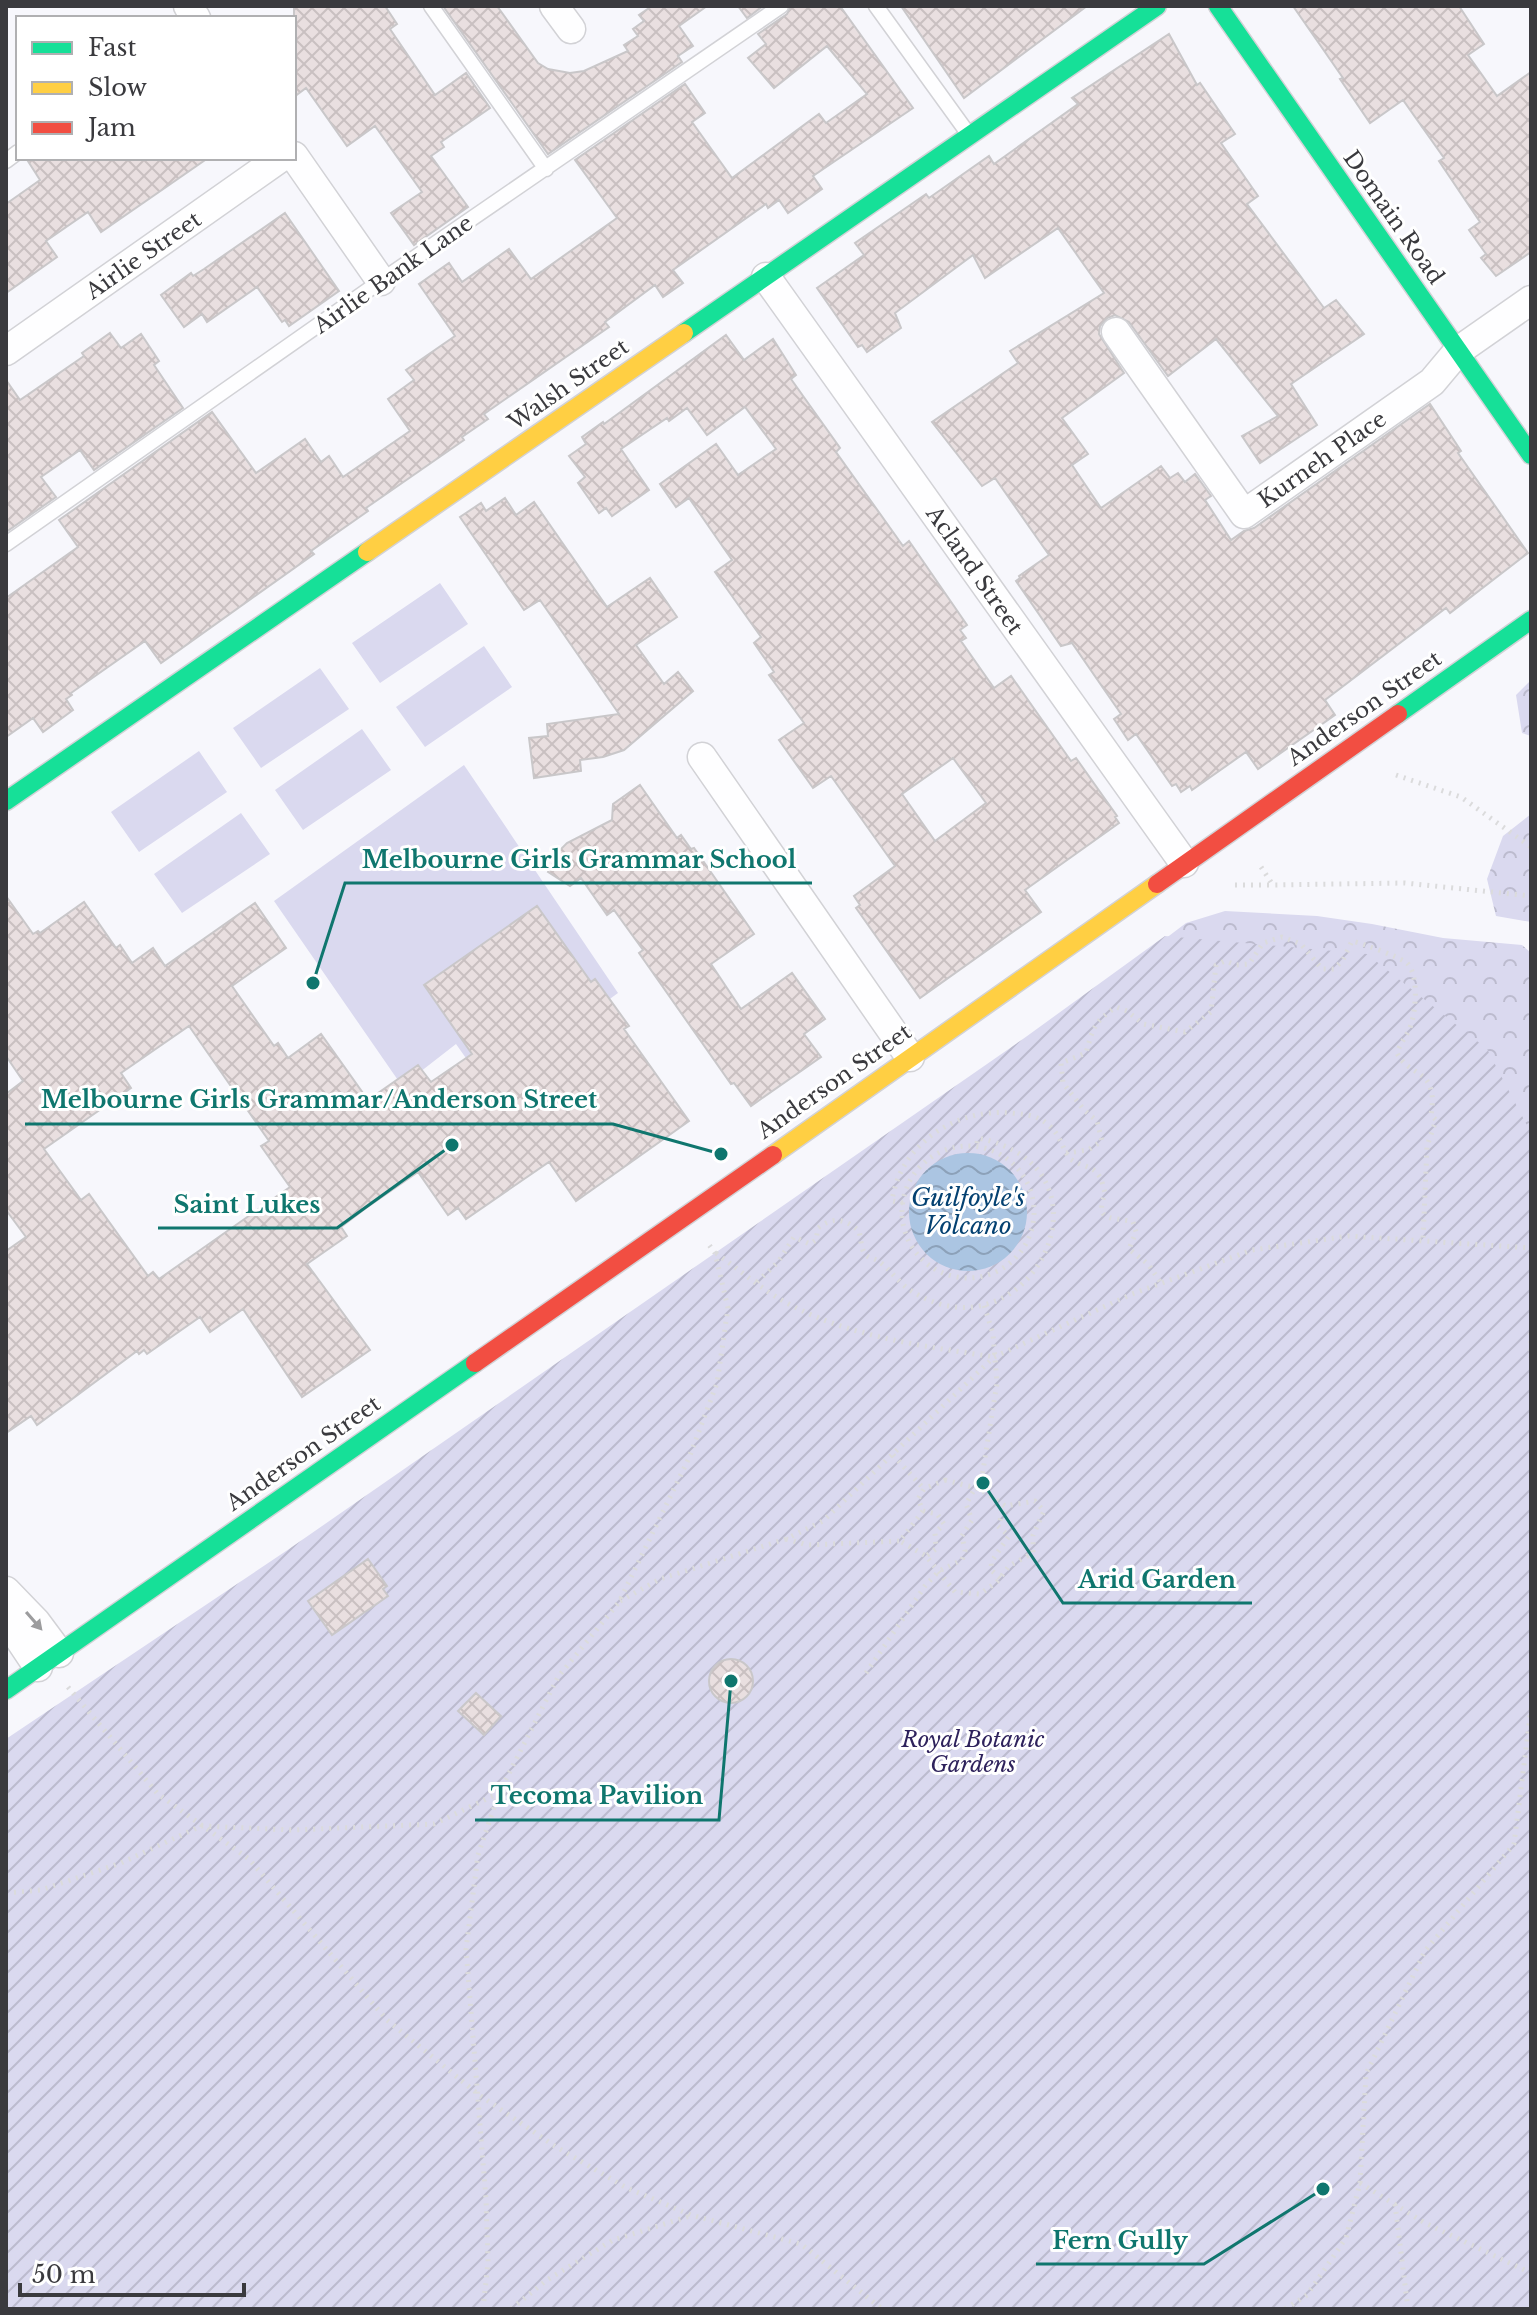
<svg xmlns="http://www.w3.org/2000/svg" width="1537" height="2315" font-family="'Libre Baskerville',serif">
<style>
.grass{fill:#dad9ef}
.forest{fill:url(#forest-crowns)}
.garden{fill:url(#garden-furrows)}
.water{fill:url(#water-waves)}
.building{fill:url(#building-cross-hatch);stroke:#c9c7c9;stroke-width:2;fill-rule:evenodd}
.lines{fill:none;stroke-linecap:round;stroke-linejoin:round}
.lane-casing{stroke:#d2d2d6;stroke-width:17}
.street-casing{stroke:#d2d2d6;stroke-width:31}
.fast-casing{stroke:#d2d2d6;stroke-width:21}
.slow-casing{stroke:#d2d2d6;stroke-width:21}
.jam-casing{stroke:#d2d2d6;stroke-width:21}
.path{stroke:#dbdbdc;stroke-width:5;stroke-dasharray:2 6;stroke-linecap:butt}
.lane{stroke:#fefeff;stroke-width:14}
.street{stroke:#fefeff;stroke-width:28}
.fast{stroke:#16e098;stroke-width:18}
.slow{stroke:#ffcf43;stroke-width:18}
.jam{stroke:#f24e42;stroke-width:18}
.oneway{fill:#9c9c9e}
.labels{text-anchor:middle;stroke-width:6;stroke-linejoin:round;paint-order:stroke}
.street-label{font-size:22px;fill:#3a3a3e;stroke:#fff}
.park-label{font-size:22px;font-style:italic;fill:#2e225c;stroke:#fff}
.water-label{font-size:24px;font-style:italic;fill:#044171;stroke:#fff}
.leader{fill:none;stroke:#0f766e;stroke-width:3}
.callout-dot{fill:#0f766e;stroke:#fff;stroke-width:3}
.callout-label{font-size:24px;text-anchor:middle;font-weight:bold;fill:#0f766e;stroke:#fff;stroke-width:6;stroke-linejoin:round;paint-order:stroke}
</style>
<defs>
<pattern id="forest-crowns" width="20" height="18" patternUnits="userSpaceOnUse" patternTransform="scale(2)"><rect width="20" height="18" fill="#dad9ef"/><path d="M2 6a3 3 0 1 1 6 0M12 15a3 3 0 1 1 6 0" fill="none" stroke="#bcbbce"/></pattern>
<pattern id="garden-furrows" width="10" height="10" patternUnits="userSpaceOnUse" patternTransform="scale(2)"><rect width="10" height="10" fill="#dad9ef"/><path d="M-1 1l2-2M0 10L10 0M9 11l2-2" fill="none" stroke="#bcbbce"/></pattern>
<pattern id="water-waves" width="16" height="10" patternUnits="userSpaceOnUse" patternTransform="scale(2)"><rect width="16" height="10" fill="#abc5e2"/><path d="M0 5q4-4 8 0t8 0" fill="none" stroke="#8ca1b9"/></pattern>
<pattern id="building-cross-hatch" width="8" height="8" patternUnits="userSpaceOnUse" patternTransform="scale(2)"><rect width="8" height="8" fill="#e9dfe0"/><path d="M0 0l8 8M0 8l8-8" fill="none" stroke="#c9c0c1"/></pattern>
</defs>
<rect width="100%" height="100%" fill="#f7f7fc"/>
<!-- grass -->
<path class="grass" d="M440 583 468 624 380 683 352 643Z
M484 646 512 687 425 747 396 707Z
M320 668 349 709 261 768 233 728Z
M362 729 391 770 303 830 275 790Z
M199 751 227 792 139 852 111 812Z
M464 765 618 993 487 1088 456 1044 402 1086 274 901Z
M241 813 270 854 182 913 154 874Z"/>
<!-- forest -->
<path class="forest" d="M1531 680V736L1522 733 1516 695Z
M1531 814V922L1496 916 1487 879 1503 836Z
M1225 911 1317 916 1372 924 1443 938 1522 945 1531 953V1228L1157 945 1186 923Z"/>
<!-- garden -->
<path class="garden" d="M1165 936 1367 954 1487 1049 1531 1133V2309H6V1739L289 1549 1023 1039Z"/>
<!-- water -->
<path class="water" d="M909 1212a59 59 0 1 1 118 0a59 59 0 1 1-118 0Z"/>
<!-- building -->
<path class="building" d="M294 6H385L397 24 390 29 435 95 466 73 490 108 441 142 444 147 431 156 468 207 414 245 391 213 422 192 375 126 347 146 306 88 294 97Z
M443 6H497L538 63 548 69 570 73 584 71 628 51 624 45 638 36 633 29 644 21 639 15 652 6H707L679 26 693 46 678 56 682 62 548 154Z
M738 6H763L747 18Z
M791 6H840L913 108 813 176 822 189 788 213 779 200 768 208 766 204 673 270 683 283 663 297 655 285 605 322 609 327 484 414 488 419 462 437 464 440 366 508 368 511 311 551 314 554 161 663 145 641 71 693 72 695 66 699 73 710 43 732 33 718 6 737V598L78 547 59 520 212 412 256 473 305 439 321 462 329 456 343 477 410 431 388 399 414 380 406 370 455 336 419 284 449 263 462 282 509 249 531 279 617 218 575 160 685 84 705 113 692 122 732 178 819 114 826 123 867 94 827 46 774 88 748 58 766 44 758 34 787 14Z
M901 6H1087L964 98Z
M1293 6H1459L1484 44 1468 55 1497 96 1531 72V252L1496 276 1481 258 1486 254 1469 230 1480 222 1439 161 1444 158 1403 100 1370 123 1340 79 1343 78Z
M1169 34 1197 85 1200 83 1235 134 1221 143 1258 196 1247 204 1324 308 1336 300 1364 334 1291 384 1317 425 1260 463 1242 436 1278 416 1216 339 1168 376 1129 322 1115 315 1107 318 1100 326 1099 334 1124 373 1062 418 1088 454 1072 465 1101 508 1161 466 1170 478 1178 473 1185 482 1195 474 1211 496 1205 500 1231 540 1244 531 1254 528 1430 404 1461 451 1458 453 1528 553 1450 613 1446 608 1325 700 1335 715 1258 769 1246 752 1192 790 1190 786 1181 792 1176 784 1172 786 1136 734 1128 740 1114 719 1121 714 1072 643 1061 646 1016 581 1020 578 1019 576 1049 555 995 478 982 486 932 422 1018 363 1010 351 1104 293 1058 228 985 278 973 255 895 313 901 328 867 352 862 345 858 347 817 288 864 255 855 243 926 194 929 198 989 156 994 164 1078 104 1072 98Z
M26 158H208L101 232 88 212 46 241 57 257 6 293V204L40 180Z
M285 213 339 291 289 326 285 320 282 322 257 287 207 322 202 314 184 327 161 295 191 273 193 276 204 269Z
M110 333 121 348 141 334 159 361 154 365 183 408 94 470 80 450 41 477 56 497 6 532V380L20 400 84 356 82 353Z
M726 335 744 360 773 339 796 375 791 379 840 448 836 452 903 546 909 541 967 625 960 630 966 638 961 641 994 688 1011 676 1071 761 1076 758 1117 816 1115 817 1119 823 1025 890 1041 912 920 998 856 908 860 905 854 896 895 866 831 776 813 788 779 740 804 723 769 675 774 672 754 643 761 637 715 572 732 560 689 498 676 507 660 484 716 444 738 475 776 449 745 407 707 435 687 408 669 421 667 418 621 449 649 490 612 516 606 508 599 513 578 483 585 477 569 456 586 444 582 437 603 422 604 424ZM953 758 986 803 935 841 902 794Z
M505 498 516 515 534 502 607 607 650 578 677 617 636 645 664 684 678 672 693 691 624 750 603 757 580 760 581 771 534 778 529 738 548 736 547 724 619 714 540 600 524 610 460 517 481 503 486 511Z
M640 785 677 838 681 835 691 849 694 848 754 934 711 964 741 1009 792 973 825 1019 804 1034 821 1057 751 1106 734 1083 731 1084 639 953 643 950 614 910 607 915 581 878 570 886 548 872 559 851 567 843 612 820 613 804Z
M6 896 33 934 38 931 40 933 84 902 116 948 120 945 132 963 153 948 165 966 255 903 286 948 232 986 274 1046 278 1043 288 1058 321 1034 368 1100 418 1065 431 1082 472 1054 424 985 537 906 591 982 595 979 629 1026 624 1029 689 1121 576 1201 549 1162 466 1219 458 1208 448 1215 418 1172 366 1208 341 1227 347 1236 307 1264 370 1350 302 1397 243 1309 210 1332 200 1317 147 1354 144 1350 139 1354 137 1351 37 1425 31 1416 6 1433V1251L26 1237 6 1210V1094L23 1081 6 1056ZM189 1026 269 1141 261 1146 290 1187 159 1279 153 1272 148 1276 89 1194 81 1200 44 1149 131 1088 121 1073Z
M368 1559 387 1586 383 1589 388 1596 332 1635 308 1601Z
M709 1681a22 22 0 1 1 44 0a22 22 0 1 1-44 0Z
M476 1693 501 1716 484 1735 458 1711Z"/>
<g class="lines">
<!-- lane casing -->
<g class="lane-casing">
<path id="lane" d="M431 6 546 169
M876 6 967 132
M6 161 18 152
M6 544 381 281 781 6"/>
</g>
<!-- street casing -->
<g class="street-casing">
<path id="street" d="M188 6 196 18
M554 6 571 29
M294 156 381 281
M766 277 1184 863
M1116 332 1244 514 1432 382 1458 351 1531 300
M6 351 280 158
M702 757 910 1057
M6 1591 36 1622 59 1653
M6 1619 38 1667"/>
</g>
<!-- fast casing -->
<g class="fast-casing">
<path id="fast" d="M1218 6 1531 455
M684 333 1157 6
M1398 714 1531 620
M6 801 367 552
M6 1690 475 1363"/>
</g>
<!-- slow casing -->
<g class="slow-casing">
<path id="slow" d="M367 552 684 333
M773 1155 1157 884"/>
</g>
<!-- jam casing -->
<g class="jam-casing">
<path id="jam" d="M1157 884 1398 714
M475 1363 773 1155"/>
</g>
<!-- path -->
<path class="path" d="M1396 775 1461 797 1531 847
M1261 867 1273 885 1405 883 1531 896
M1235 885H1272
M902 1212a66 66 0 1 1 132 0a66 66 0 1 1-132 0Z
M1066 1153 1088 1150 1102 1141 1097 1121 1084 1110 1063 1083 1061 1063 1086 1053C1093 1028 1094 1022 1116 1007L1127 1011 1143 1024 1185 1032 1211 1012 1216 965 1225 961 1236 965 1249 964 1263 943 1282 937 1301 944 1322 969H1334L1343 960 1352 941C1364 944 1396 956 1406 962 1420 974 1416 1015 1409 1030 1405 1038 1400 1044 1397 1053 1409 1078 1439 1067 1431 1115L1436 1120 1427 1146 1423 1239
M903 1203 892 1201C900 1144 956 1108 1010 1113 1023 1114 1036 1115 1046 1123 1060 1133 1061 1146 1070 1159 1090 1171 1099 1163 1105 1194 1093 1224 1115 1216 1133 1222L1136 1232 1129 1249 1148 1264 1161 1283
M716 1253C734 1266 752 1281 770 1293 837 1336 918 1345 994 1357
M757 1282 778 1262 794 1237 810 1244 816 1240 818 1228C833 1216 846 1219 859 1231 861 1238 861 1249 865 1254 869 1259 875 1258 880 1262 890 1270 897 1280 907 1288 1026 1370 1129 1168 978 1138L976 1147
M1531 1333V1358
M893 1455 924 1489
M945 1480 980 1489 1005 1506 1035 1501 1044 1511 1033 1535V1553L1009 1566 997 1582 980 1594 955 1592 926 1556 900 1541 923 1511 918 1499 924 1489Z
M980 1489 997 1383 993 1334 984 1305
M923 1511 937 1514 944 1524 935 1533 936 1549 926 1556
M786 1539 807 1545 900 1541
M1000 1578 992 1571 991 1562 1009 1536 998 1526 1005 1506
M620 1601 660 1579 786 1539 823 1521 994 1357 1132 1294 1252 1250 1348 1236 1531 1248
M866 1673 925 1586 939 1571 962 1560 965 1551 962 1536 972 1520 966 1504 975 1488
M68 1687 158 1794 249 1859 387 2020 478 2094 553 2145 625 2187 691 2215 801 2244 882 2309
M6 1893 41 1890 121 1863 201 1826 293 1830 434 1824 499 1793
M1360 2183 1425 2223 1531 2273
M1395 2204 1408 2309
M483 2309 488 2262 486 2200 466 1949 478 1855 499 1793 558 1677 619 1602 689 1458 717 1383 728 1308 715 1253 707 1242
M511 2309 547 2280 613 2240 690 2216
M1285 2309 1307 2295 1346 2238 1360 2183 1366 2074 1425 1951 1514 1844 1531 1709"/>
<!-- lane -->
<use href="#lane" class="lane"/>
<!-- street -->
<use href="#street" class="street"/>
<!-- fast -->
<use href="#fast" class="fast"/>
<!-- slow -->
<use href="#slow" class="slow"/>
<!-- jam -->
<use href="#jam" class="jam"/>
</g>
<!-- one-way arrows -->
<defs><path id="oneway-solid" d="M-6-.8H1V-3.2L6.5 0L1 3.2V.8H-6Z" transform="scale(2)"/></defs>
<use class="oneway" href="#oneway-solid" transform="translate(34 1621) rotate(49)"/>
<g class="labels">
<!-- street labels -->
<g class="street-label">
<text transform="translate(1394 217) rotate(55)" y="8">Domain Road</text>
<text transform="translate(143 255) rotate(-35)" y="8">Airlie Street</text>
<text transform="translate(393 274) rotate(-35)" y="8">Airlie Bank Lane</text>
<text transform="translate(568 384) rotate(-35)" y="8">Walsh Street</text>
<text transform="translate(1322 459) rotate(-35)" y="8">Kurneh Place</text>
<text transform="translate(975 570) rotate(55)" y="8">Acland Street</text>
<text transform="translate(1364 708) rotate(-35)" y="8">Anderson Street</text>
<text transform="translate(834 1081) rotate(-35)" y="8">Anderson Street</text>
<text transform="translate(303 1453) rotate(-35)" y="8">Anderson Street</text>
</g>
<!-- park labels -->
<g class="park-label">
<text x="973" y="1747">Royal Botanic<tspan x="973" dy="25">Gardens</tspan></text>
</g>
<!-- water labels -->
<g class="water-label">
<text x="968" y="1206">Guilfoyle's<tspan x="968" dy="28">Volcano</tspan></text>
</g>
</g>
<!-- callouts -->
<path class="leader" d="M313 983L345 883H812M721 1154L613 1124H25M452 1145L337 1228H158M983 1483L1063 1603H1252M731 1681L719 1820H475M1323 2189L1204 2264H1036"/>
<g class="callout-dot">
<circle cx="313" cy="983" r="8"/>
<circle cx="721" cy="1154" r="8"/>
<circle cx="452" cy="1145" r="8"/>
<circle cx="983" cy="1483" r="8"/>
<circle cx="731" cy="1681" r="8"/>
<circle cx="1323" cy="2189" r="8"/>
</g>
<g class="callout-label">
<text x="579" y="868">Melbourne Girls Grammar School</text>
<text x="319" y="1108">Melbourne Girls Grammar/Anderson Street</text>
<text x="247" y="1213">Saint Lukes</text>
<text x="1157" y="1588">Arid Garden</text>
<text x="597" y="1804">Tecoma Pavilion</text>
<text x="1120" y="2249">Fern Gully</text>
</g>
<!-- border -->
<rect width="1537" height="2315" fill="none" stroke="#3a3a3e" stroke-width="16"/>
<!-- legend -->
<rect x="16" y="16" width="280" height="144" fill="#ffffff" stroke="#b0b0b2" stroke-width="2"/>
<rect x="32" y="42" width="40" height="12" fill="#16e098" stroke="#b0b0b2" stroke-width="2"/>
<text x="88" y="56" font-size="24" fill="#3a3a3e">Fast</text>
<rect x="32" y="82" width="40" height="12" fill="#ffcf43" stroke="#b0b0b2" stroke-width="2"/>
<text x="88" y="96" font-size="24" fill="#3a3a3e">Slow</text>
<rect x="32" y="122" width="40" height="12" fill="#f24e42" stroke="#b0b0b2" stroke-width="2"/>
<text x="88" y="136" font-size="24" fill="#3a3a3e">Jam</text>
<!-- scale -->
<path d="M20 2283v12h224v-12" fill="none" stroke="#3a3a3e" stroke-width="4"/>
<text x="32" y="2283" font-size="24" fill="#3a3a3e" stroke="#ffffff" stroke-width="6" paint-order="stroke">50 m</text>
</svg>
